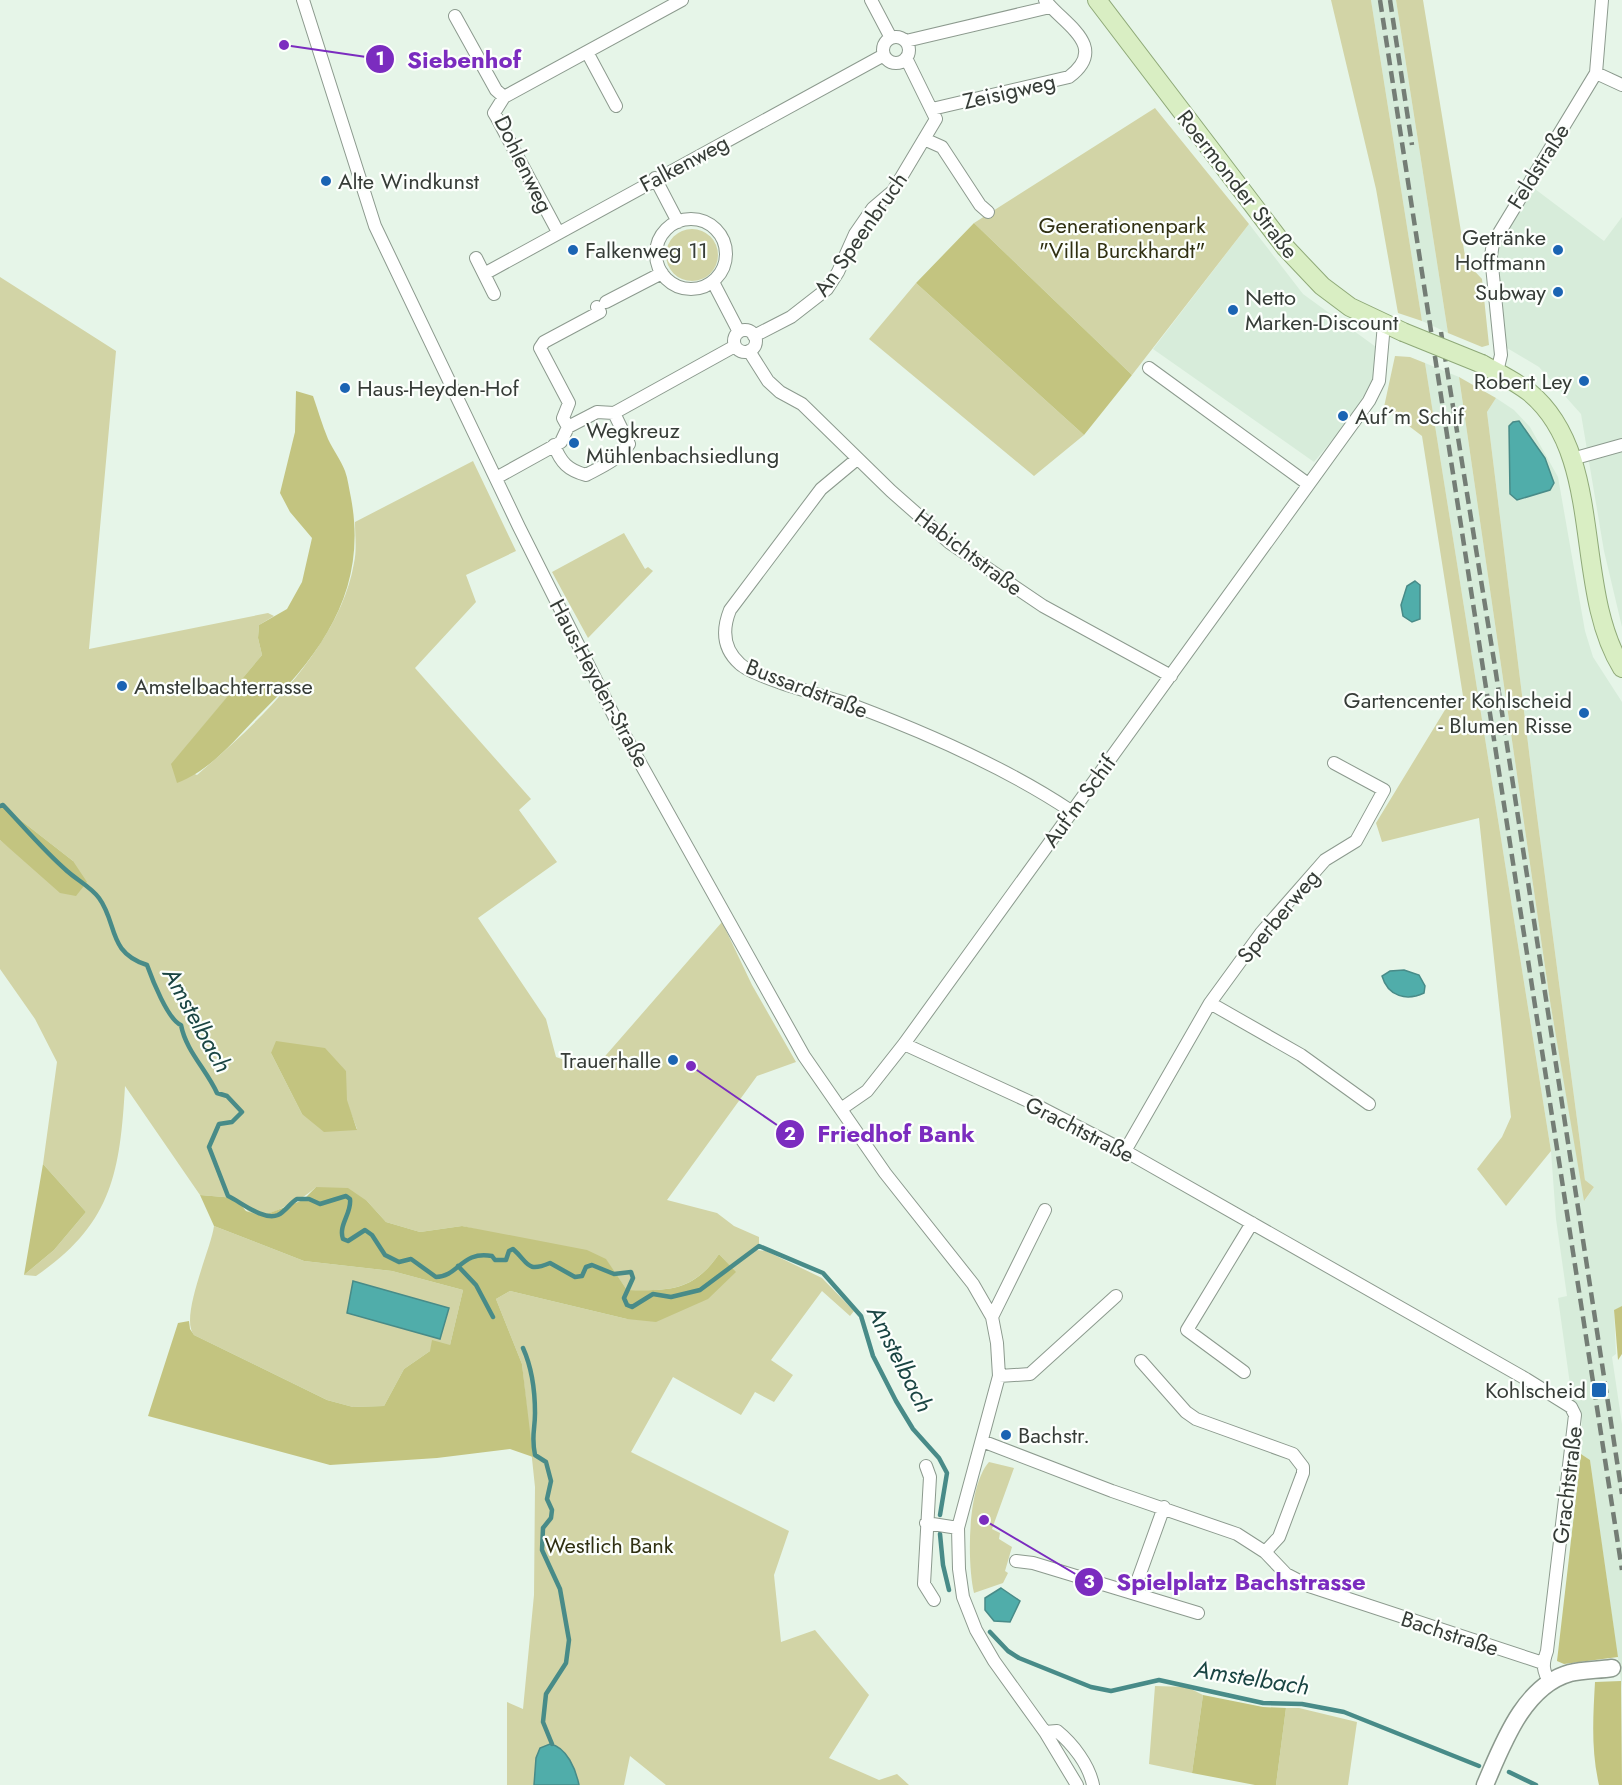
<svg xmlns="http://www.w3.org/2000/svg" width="1622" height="1785" font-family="Jost,sans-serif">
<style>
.built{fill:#d7ecda}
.green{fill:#d2d4a6;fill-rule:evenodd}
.forest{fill:#c3c480}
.water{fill:#50adaa;stroke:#488b88;stroke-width:1.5}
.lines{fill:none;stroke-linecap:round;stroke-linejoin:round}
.stream{stroke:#488b88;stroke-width:4.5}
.street-casing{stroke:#8c9a8e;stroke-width:14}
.secondary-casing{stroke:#8c9a8e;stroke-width:19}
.primary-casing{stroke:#8fa978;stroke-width:20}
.street{stroke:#fff;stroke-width:12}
.secondary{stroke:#fff;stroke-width:16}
.primary{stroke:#d9eec3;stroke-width:18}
.rail{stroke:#747d75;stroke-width:4.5;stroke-dasharray:12 6;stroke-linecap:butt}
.primary-bridge-casing{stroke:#8fa978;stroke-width:20;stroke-linecap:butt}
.primary-bridge{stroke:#d9eec3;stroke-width:18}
.poi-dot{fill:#1b64b3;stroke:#fcfffc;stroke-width:2}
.labels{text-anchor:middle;stroke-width:4.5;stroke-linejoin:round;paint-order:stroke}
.street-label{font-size:22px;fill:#363c37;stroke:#fcfffc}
.poi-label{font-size:22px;fill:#363c37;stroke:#fcfffc;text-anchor:start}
.park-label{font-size:22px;fill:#303012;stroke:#fcfffc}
.water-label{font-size:24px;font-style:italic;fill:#1a4543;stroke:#fcfffc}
.leader{fill:none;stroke:#7b2cbf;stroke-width:2}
.callout-dot{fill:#7b2cbf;stroke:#fcfffc;stroke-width:2}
.mark-label{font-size:18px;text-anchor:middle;font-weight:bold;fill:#fff}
.callout-label{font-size:24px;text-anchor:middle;font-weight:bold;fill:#7b2cbf;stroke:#fcfffc;stroke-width:4.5;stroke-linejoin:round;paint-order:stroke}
</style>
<rect width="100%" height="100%" fill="#e6f5e8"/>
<!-- built -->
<path class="built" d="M1371 0H1396L1448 333 1422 321Z
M1535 189 1604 241 1622 217V627L1604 551 1581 414 1539 367 1507 348 1496 265 1497 250 1502 237Z
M1249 224 1303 294 1376 347 1374 383 1361 405 1314 462 1153 349Z
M1425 363 1459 377 1550 1001 1585 1200 1594 1187 1585 1180 1536 808 1487 412 1496 398 1514 410 1530 427 1558 477 1585 631 1593 657 1622 702V1307L1614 1310 1616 1354 1612 1357 1622 1424V1688L1590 1460 1581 1454 1582 1419 1573 1406 1558 1298 1567 1296 1556 1219 1551 1151Z"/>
<!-- green -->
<path class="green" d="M1331 0H1371L1422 321 1398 313 1376 189Z
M1396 0H1423L1466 262 1482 279 1489 345 1482 347 1448 333Z
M1155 108 1249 224 1132 375 974 223Z
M666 255a26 26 0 1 1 52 0a26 26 0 1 1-52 0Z
M0 277 116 351 89 649 268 613 274 616 259 625 258 638 262 655 172 764 197 775C258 723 340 646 354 563 357 550 355 535 355 522L473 461 516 551 466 575 476 602 415 668 531 799 519 810 557 862 478 918 546 1019 556 1057 593 1070 722 922 752 985 796 1062 757 1076 667 1200 717 1213 734 1226 759 1237V1244L731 1267 719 1254C694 1291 668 1291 627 1290L606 1260 462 1226 420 1232 386 1222 367 1201 316 1187C305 1197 296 1201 284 1207 259 1219 253 1219 235 1198L200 1195 125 1086C120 1173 112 1224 36 1276L24 1275 54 1250 86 1212 43 1164 57 1062 35 1019 0 969V840L29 863 73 861 0 804ZM271 1053 346 1071V1100L357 1129 302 1114Z
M916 283 1084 435 1034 476 869 339Z
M1395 356 1410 357 1425 363 1551 1151 1506 1206 1477 1169 1502 1137 1511 1117 1479 818 1382 842 1376 823 1451 700 1463 696 1422 436 1384 407Z
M1459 377 1496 398 1487 412 1536 808 1585 1180 1594 1187 1584 1201 1550 1001Z
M624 533 645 569 648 567 653 571 588 638 552 572Z
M214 1226 304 1261 392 1271 463 1290 450 1345 430 1351 404 1369 384 1406 353 1407 327 1400 194 1335C179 1318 211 1249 214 1226Z
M756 1250 766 1251 822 1278 854 1311 850 1316 822 1291 771 1360 793 1375 774 1402 755 1392 741 1415 673 1377 631 1452 789 1531 774 1575 781 1642 815 1630 869 1695 829 1758 879 1780 897 1774 909 1785H666L630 1756 624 1785H507V1702L523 1709 534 1595 535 1487 522 1364 496 1299 510 1291 627 1319 735 1272 732 1268Z
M989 1462 1014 1468 992 1529 1000 1533 999 1539 1012 1547 1005 1571 1008 1573 1003 1583 974 1593C967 1562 967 1487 989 1462Z
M1155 1686 1187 1687 1203 1695 1192 1773 1149 1764Z
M1286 1708H1299L1357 1722 1348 1785H1276Z"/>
<!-- forest -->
<path class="forest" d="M974 223 1132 375 1084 435 916 283Z
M296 391 313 396C318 410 322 425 328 439 333 450 341 460 345 471 348 479 349 489 351 498 368 589 323 653 260 714 234 740 213 769 177 783L171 764 262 655 258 638 259 625 287 609 302 582 312 538 290 512 280 493 295 432Z
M0 804 73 861 87 882 76 896 60 893 0 840Z
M276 1041 325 1048 346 1071 347 1100 357 1130 324 1132 302 1114 271 1053Z
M43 1164 86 1212 54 1250 24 1275Z
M316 1187 348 1188 367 1201 386 1222 420 1232 462 1226 587 1250 606 1259 627 1290C669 1291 694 1291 719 1254L736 1272 708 1299 656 1322 627 1319 510 1291 496 1299 522 1364 533 1457 510 1449 437 1458 330 1465 148 1416 178 1323 189 1321 190 1329 194 1335 327 1400 353 1407 384 1406 404 1369 430 1351 432 1340 450 1345 463 1290 392 1271 304 1261 214 1226 200 1195 235 1198 246 1211 262 1216 303 1200Z
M1622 1270V1354L1618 1360 1614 1310 1622 1306Z
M1581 1454 1590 1460 1618 1657 1564 1664 1557 1661Z
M1621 1681 1622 1785H1599C1591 1750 1593 1718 1595 1682Z
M1203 1695 1263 1707 1286 1708 1276 1785H1255L1192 1773Z"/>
<!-- water -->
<path class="water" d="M1519 421 1545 458 1554 483 1550 490 1517 500 1510 494 1509 426 1513 422Z
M1415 581 1420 585V619L1412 622 1403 616 1401 605 1407 586Z
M1404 970 1419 975 1425 986 1424 993C1407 1001 1388 997 1382 976L1390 971Z
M353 1281 449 1308 440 1339 347 1313Z
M1001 1588 1020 1601 1010 1622 994 1621 985 1610V1598Z
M550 1744C567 1747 576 1770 579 1785H534L536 1758 540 1748Z"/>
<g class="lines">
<!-- stream -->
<path class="stream" d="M0 806 3 805C24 827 44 851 67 871 77 880 91 887 99 898 118 924 107 952 147 965 152 979 168 1020 181 1025 186 1051 206 1069 217 1093L227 1096 242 1112 232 1122 219 1124 209 1147 228 1196C241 1202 263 1221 278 1215 286 1211 290 1203 297 1199H309L320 1204 346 1196 350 1199C352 1213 338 1225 343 1239L348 1241 365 1230 372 1235 385 1255 399 1262 411 1259 436 1277C458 1277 462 1250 492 1256L495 1260H506L509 1251 513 1249C529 1263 526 1273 550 1263L575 1277 582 1276 586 1267 592 1265 614 1274 631 1272 633 1278 624 1298 627 1305 632 1307 653 1294 671 1297 700 1290 759 1246 823 1273 861 1316 873 1356 896 1401 913 1429 939 1458 947 1473 940 1515
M458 1266 476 1285 493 1317
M523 1348C532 1368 535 1391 535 1413 535 1431 531 1436 535 1455L546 1462 551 1481 547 1499 552 1510 551 1518 543 1528 542 1550 560 1589 569 1640 566 1663 546 1694 543 1722 552 1744
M940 1534 943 1565 949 1590
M990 1632 1008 1651 1019 1658 1091 1687 1111 1691 1159 1680 1263 1703 1302 1704 1344 1712 1479 1766
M1509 1772 1536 1785"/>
<!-- street casing -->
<g class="street-casing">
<path id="street" d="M303 0 375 226 519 527 614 716 804 1056 885 1173 973 1284 992 1317 997 1343 999 1376 958 1528 959 1569 963 1597 976 1630 994 1661 1045 1732 1077 1785
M871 0 891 38
M455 16 496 90 504 97
M883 50a13 13 0 1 1 26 0a13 13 0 1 1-26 0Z
M906 41 1050 7
M587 52 616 106
M1596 73 1622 85
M932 109 1069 77C1110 46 1063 24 1045 0
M924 139 942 147 980 205 988 212
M655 178 678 222
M656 254a35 35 0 1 1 70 0a35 35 0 1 1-70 0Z
M558 232 497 118 494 113 504 97 682 0
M476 258 494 294
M484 274 884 55
M713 282 739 332
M606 302 662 273
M734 341a11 11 0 1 1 22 0a11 11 0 1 1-22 0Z
M754 336 791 317 827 289 838 272 855 234 873 208 893 191 936 119 906 58
M749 351 768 381 780 392 802 404 891 491 950 543 1043 606 1171 676
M1149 368 1308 484
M1497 372 1501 355 1491 256 1493 243 1596 73 1602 0
M568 427 563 418 569 403 540 348 544 342 600 312 597 307
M554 445C561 463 568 470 586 475 603 466 618 460 629 444L614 413
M857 459 821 489 730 610C722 630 723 649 740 664 755 678 831 698 855 706 929 734 1005 767 1071 811
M1572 459 1622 445
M496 478 561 442 568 427 597 412 614 413 735 346
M1210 1003 1301 1055 1369 1104
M904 1044 1028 1101 1125 1151 1526 1379 1571 1407 1575 1415 1547 1651C1542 1665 1543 1671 1550 1683
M841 1109 867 1091 904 1044 1369 401 1379 381 1384 324
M1125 1151 1210 1003 1261 933 1325 860 1356 841 1384 790 1334 763
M992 1317 1045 1210
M1141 1361 1186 1412 1196 1419 1293 1454 1303 1467V1473L1279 1537 1265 1552
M1244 1372 1187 1330 1252 1223
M999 1376 1030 1374 1116 1296
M982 1441 1112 1491 1237 1534 1265 1552 1286 1574 1309 1586 1543 1663
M926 1466 930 1477 924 1584 934 1600
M926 1523 958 1528
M1016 1561 1033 1563 1198 1613
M1133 1593 1164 1507
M1045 1732 1057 1731C1073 1744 1089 1765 1093 1785"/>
</g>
<!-- secondary casing -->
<g class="secondary-casing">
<path id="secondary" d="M1485 1785C1502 1746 1523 1686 1570 1673 1583 1670 1599 1670 1612 1668"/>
</g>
<!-- primary casing -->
<g class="primary-casing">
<path id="primary" d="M1097 0 1285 247 1322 286 1350 307 1403 332
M1482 364C1498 373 1515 381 1529 392 1606 455 1572 587 1622 668"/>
</g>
<!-- street -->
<use href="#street" class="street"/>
<!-- secondary -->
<use href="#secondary" class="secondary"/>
<!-- primary -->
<use href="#primary" class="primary"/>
<!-- rail -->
<path class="rail" d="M1380 0 1622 1570
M1390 0 1412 145
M1441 332 1495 667 1622 1494"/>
<!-- primary-bridge casing -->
<g class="primary-bridge-casing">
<path id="primary-bridge" d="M1403 332 1482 364"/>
</g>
<!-- primary-bridge -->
<use href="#primary-bridge" class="primary-bridge"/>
</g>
<!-- markers -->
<g class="poi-dot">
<circle cx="326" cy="181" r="6"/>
<circle cx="573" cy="250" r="6"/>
<circle cx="1558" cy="250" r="6"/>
<circle cx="1558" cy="292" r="6"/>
<circle cx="1233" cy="310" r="6"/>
<circle cx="1584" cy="381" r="6"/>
<circle cx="345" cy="388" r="6"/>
<circle cx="1343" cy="416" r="6"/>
<circle cx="574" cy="443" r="6"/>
<circle cx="122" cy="686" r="6"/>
<circle cx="1584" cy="713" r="6"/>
<circle cx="673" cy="1060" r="6"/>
<rect x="1591" y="1382" width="16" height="16" rx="3"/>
<circle cx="1006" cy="1435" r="6"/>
</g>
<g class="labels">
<!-- street labels -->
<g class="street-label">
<text transform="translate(1009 91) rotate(-13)" y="8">Zeisigweg</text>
<text transform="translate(684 163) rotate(-28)" y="8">Falkenweg</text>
<text transform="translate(524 164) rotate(64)" y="8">Dohlenweg</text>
<text transform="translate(1538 166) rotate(-58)" y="8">Feldstraße</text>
<text transform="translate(1238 184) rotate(52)" y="8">Roermonder Straße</text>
<text transform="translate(860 234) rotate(-55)" y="8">An Speenbruch</text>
<text transform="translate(969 552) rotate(37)" y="8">Habichtstraße</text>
<text transform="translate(600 683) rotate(62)" y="8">Haus-Heyden-Straße</text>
<text transform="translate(807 688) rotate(21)" y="8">Bussardstraße</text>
<text transform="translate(1079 801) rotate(-54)" y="8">Auf'm Schif</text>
<text transform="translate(1278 916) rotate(-50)" y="8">Sperberweg</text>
<text transform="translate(1080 1129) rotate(27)" y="8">Grachtstraße</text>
<text transform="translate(1567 1485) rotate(-83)" y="8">Grachtstraße</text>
<text transform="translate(1450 1633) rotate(18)" y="8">Bachstraße</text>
</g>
<!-- poi labels -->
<g class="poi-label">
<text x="338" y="189">Alte Windkunst</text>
<text x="1546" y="245" text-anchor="end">Getränke<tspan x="1546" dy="25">Hoffmann</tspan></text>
<text x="585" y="258">Falkenweg 11</text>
<text x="1546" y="300" text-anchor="end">Subway</text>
<text x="1245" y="305">Netto<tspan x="1245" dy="25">Marken-Discount</tspan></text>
<text x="1572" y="389" text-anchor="end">Robert Ley</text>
<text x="357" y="396">Haus-Heyden-Hof</text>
<text x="1355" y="424">Auf´m Schif</text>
<text x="586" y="438">Wegkreuz<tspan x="586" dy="25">Mühlenbachsiedlung</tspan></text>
<text x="134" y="694">Amstelbachterrasse</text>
<text x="1572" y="708" text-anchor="end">Gartencenter Kohlscheid<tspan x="1572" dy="25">- Blumen Risse</tspan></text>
<text x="661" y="1068" text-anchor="end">Trauerhalle</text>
<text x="1586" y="1398" text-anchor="end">Kohlscheid</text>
<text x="1018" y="1443">Bachstr.</text>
</g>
<!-- park labels -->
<g class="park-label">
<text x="1122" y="233">Generationenpark<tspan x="1122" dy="25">"Villa Burckhardt"</tspan></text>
<text x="609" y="1553">Westlich Bank</text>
</g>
<!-- water labels -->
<g class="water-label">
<text transform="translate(197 1020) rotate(61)" y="8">Amstelbach</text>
<text transform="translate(900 1359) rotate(63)" y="8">Amstelbach</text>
<text transform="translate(1252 1678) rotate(9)" y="8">Amstelbach</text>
</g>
</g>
<!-- callouts -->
<path class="leader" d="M284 45L380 59M691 1066L790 1134M984 1520L1089 1582"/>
<g class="callout-dot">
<circle cx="284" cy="45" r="6"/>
<circle cx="691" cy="1066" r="6"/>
<circle cx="984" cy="1520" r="6"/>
<circle cx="380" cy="59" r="15"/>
<circle cx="790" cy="1134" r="15"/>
<circle cx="1089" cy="1582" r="15"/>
</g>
<g class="mark-label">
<text x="380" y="65">1</text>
<text x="790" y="1140">2</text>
<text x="1089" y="1588">3</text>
</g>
<g class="callout-label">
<text x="464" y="68">Siebenhof</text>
<text x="896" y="1142">Friedhof Bank</text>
<text x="1241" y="1590">Spielplatz Bachstrasse</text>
</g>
</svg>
